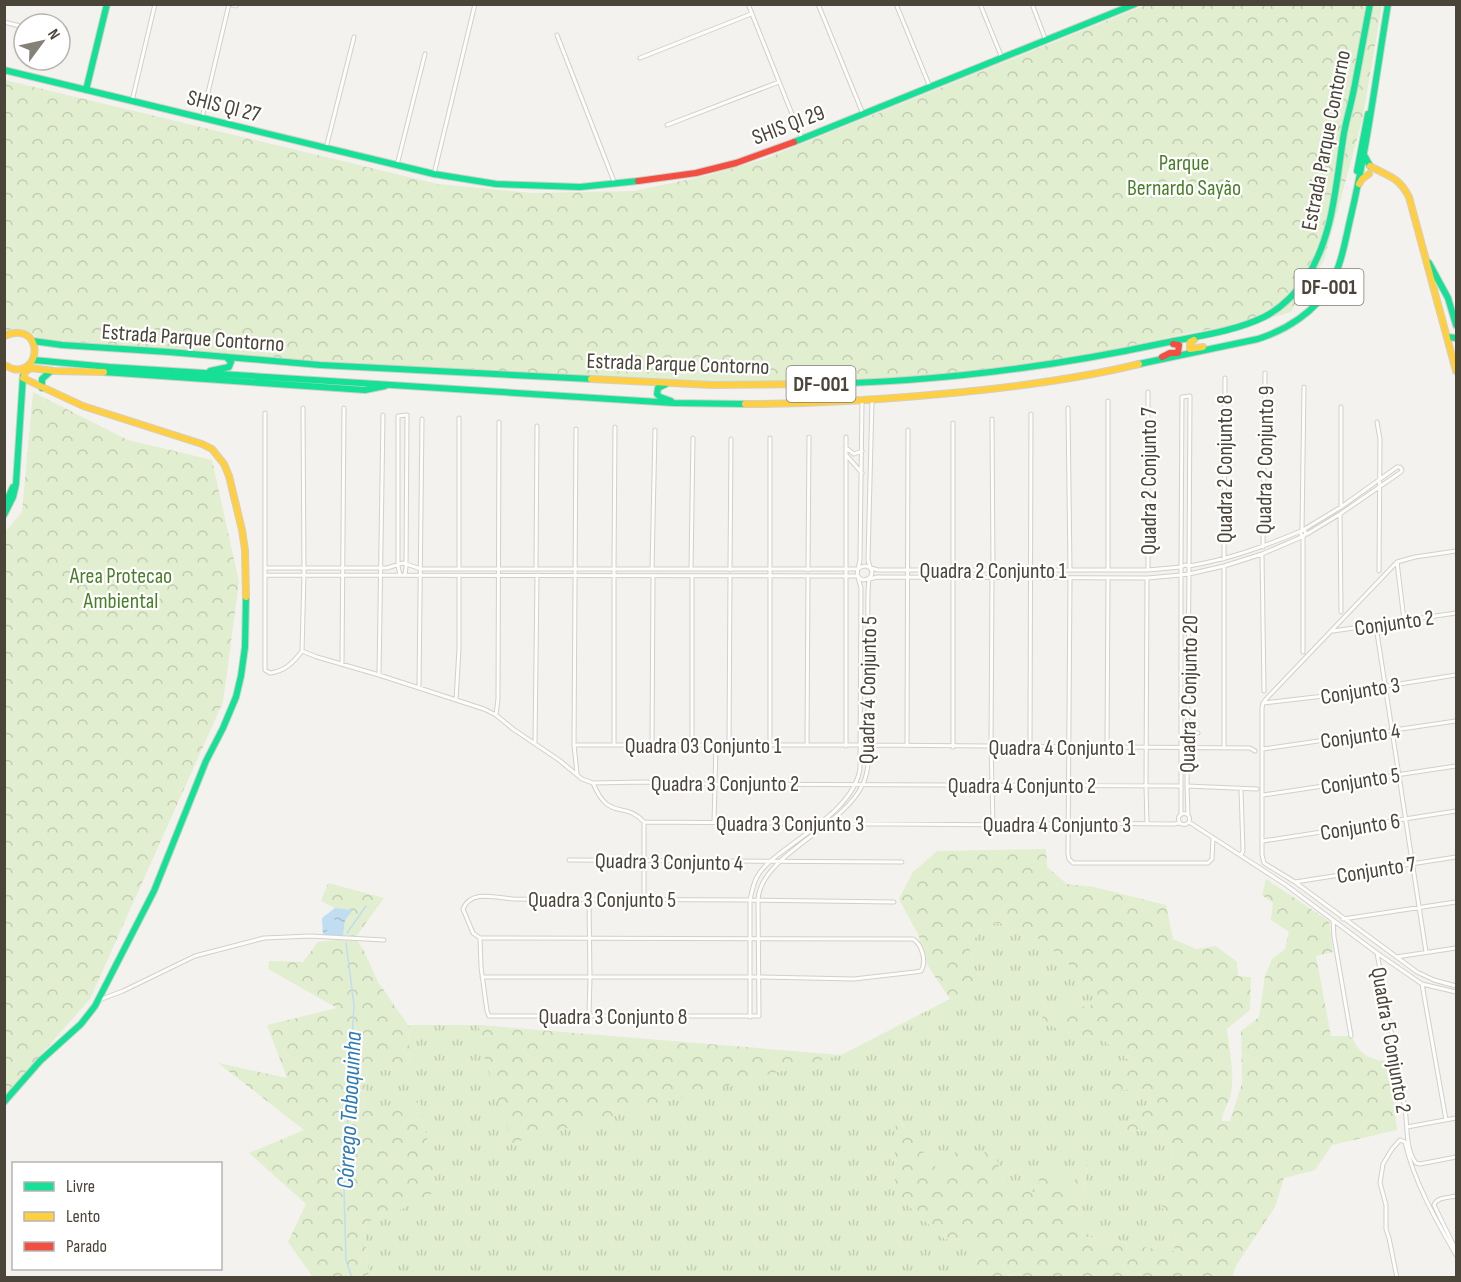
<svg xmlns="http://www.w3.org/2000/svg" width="1461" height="1282" font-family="'Sofia Sans Condensed',sans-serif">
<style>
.grass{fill:url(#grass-tufts)}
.forest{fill:url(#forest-crowns)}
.water{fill:url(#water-ripples)}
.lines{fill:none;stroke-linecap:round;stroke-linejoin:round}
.stream{stroke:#c0ddf1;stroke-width:1.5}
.street-casing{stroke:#d2d0cb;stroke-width:5}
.fast-casing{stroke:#d3cfc5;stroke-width:8}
.slow-casing{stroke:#d3cfc5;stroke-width:8}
.jam-casing{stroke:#d3cfc5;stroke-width:8}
.street{stroke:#fdfdfc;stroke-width:3}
.fast{stroke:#16e098;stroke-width:6}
.slow{stroke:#ffcf43;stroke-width:6}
.jam{stroke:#f24e42;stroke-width:6}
.labels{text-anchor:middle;stroke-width:4.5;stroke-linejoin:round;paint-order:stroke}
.shield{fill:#fff;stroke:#817c74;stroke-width:1.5}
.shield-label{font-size:21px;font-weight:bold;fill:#4b4439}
.street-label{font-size:22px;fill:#4b4439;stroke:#fff}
.park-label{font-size:22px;fill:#4a7f2a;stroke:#fff}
.water-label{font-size:24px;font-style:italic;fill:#2e7ab2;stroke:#fff}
</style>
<defs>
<pattern id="grass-tufts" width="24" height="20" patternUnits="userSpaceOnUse" patternTransform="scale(1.5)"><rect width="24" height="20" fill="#e1eecf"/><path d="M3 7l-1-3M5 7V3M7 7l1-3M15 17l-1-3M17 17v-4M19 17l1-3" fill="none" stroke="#c3cdb2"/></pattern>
<pattern id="forest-crowns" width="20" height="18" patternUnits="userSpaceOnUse" patternTransform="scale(1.5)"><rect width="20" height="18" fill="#e1eecf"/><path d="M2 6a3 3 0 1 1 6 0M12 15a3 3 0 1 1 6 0" fill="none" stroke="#c3cdb2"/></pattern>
<pattern id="water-ripples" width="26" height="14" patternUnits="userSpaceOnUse" patternTransform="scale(1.5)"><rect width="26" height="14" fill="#c0ddf1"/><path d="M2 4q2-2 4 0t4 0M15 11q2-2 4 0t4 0" fill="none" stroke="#a6bfcf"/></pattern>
</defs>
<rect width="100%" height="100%" fill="#f4f2ee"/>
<!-- grass -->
<path class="grass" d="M986 923 1019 924 1064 959 1087 985 1098 1004 1046 1013 1066 1032 1101 1038 1130 1061 1104 1082 1151 1088 1147 1104 1125 1130 1160 1132 1172 1145 1170 1178 1162 1207 1176 1229 1174 1253 1131 1245 1113 1238 1084 1237 1078 1216 1088 1166 1066 1191 1044 1158 1037 1193 1024 1190 1003 1181 990 1137 978 1173 945 1176 930 1161 897 1117 894 1176 899 1197 945 1239 962 1240 980 1250 971 1277H369L363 1224 404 1208 362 1110 367 1072 410 1067 408 1025H479L482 1050 841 1055 950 999 975 991V972L969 946Z"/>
<!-- forest -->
<path class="forest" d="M1146 5H1382L1362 121 1324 260 1291 312 1254 322 1189 333 1043 365 861 384H663L452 369 102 348 96 344 38 339C28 328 17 327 5 332V80L438 184 532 193 634 191 710 175 767 158Z
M33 392 128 440 212 460 239 582 223 702 90 999 5 1095 4 533 22 512Z
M1046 849 1047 867 1067 884 1094 887 1166 905 1173 939 1196 949 1216 946 1237 962 1238 976 1251 977 1250 1010 1227 1029C1229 1050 1235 1073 1231 1093 1230 1103 1222 1111 1222 1121H1230L1242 1083 1241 1031 1259 1017 1265 976 1272 959 1285 949 1289 932 1271 920 1273 903 1262 895 1266 879 1329 921 1333 952 1316 956 1331 1036H1351C1363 1058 1367 1057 1390 1063L1397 1130 1332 1145 1315 1170 1284 1178 1275 1207 1237 1264 1232 1277 1015 1278 1012 1275 1003 1277 971 1278 980 1250 962 1240 945 1239 899 1197 894 1176 896 1116 930 1161 944 1175 961 1141 978 1172 990 1136 1003 1181 1024 1190 1037 1193 1043 1157 1066 1190 1088 1165 1078 1216 1084 1237 1113 1238 1131 1245 1174 1252 1176 1229 1162 1207 1170 1178 1172 1145 1160 1132 1125 1130 1147 1104 1151 1088 1110 1091 1104 1082 1130 1061 1101 1038 1066 1032 1039 1021 1046 1013 1097 1004 1087 985 1064 959 1019 924 986 923 969 946 975 972V991L950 999 928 966 918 934 899 899 913 872 937 851Z
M328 883 384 898 355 938 363 949 378 982 408 1025 410 1067 367 1072 362 1110 420 1102 437 1191 404 1208 363 1224 369 1277H313L288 1242 306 1204 249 1153 304 1130 218 1063 287 1078 267 1025 337 1008 268 969 269 961 303 962 318 942 351 938 343 936 345 920 352 910 335 908 321 901Z
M479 1025 841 1055 512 1143 482 1050Z"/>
<!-- water -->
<path class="water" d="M335 908 353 910 345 920 343 936H323L322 918Z"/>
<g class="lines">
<!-- stream -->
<path class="stream" d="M347 933 366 906
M346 943 354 1005 344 1189 346 1260 352 1278"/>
<!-- street casing -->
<g class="street-casing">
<path id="street" d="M230 4 236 6
M748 4 802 139
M818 4 863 114
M896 4 930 87
M980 4 1002 58
M1032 4 1046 41
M4 22 24 27
M557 35 615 184
M62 43 65 29
M640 58 751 14
M132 101 155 4
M202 118 229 4
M667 125 779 82
M326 148 354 37
M397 165 425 54
M434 174 475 4
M1148 392V570
M1341 407V507
M1068 408 1070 570
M265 413V670L270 673C285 671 293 663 302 651
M459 418V569
M992 419 993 570
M1377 422 1380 439 1379 571
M576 429 574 745 577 773
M846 437V746
M770 438V744
M846 448 854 454 862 451
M847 456 862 473
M1340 514 1341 612
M1302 530 1304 387
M1303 530 1341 507 1397 467H1400L1402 470 1401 472 1340 514 1307 534
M1263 547 1265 373
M1456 551 1415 557 1397 562 1267 698 1263 703 1262 708V855L1264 863 1295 882 1417 972 1434 980 1456 986
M1262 554 1264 691
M1224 559 1225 378
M1397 562 1404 620
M870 567 868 560 872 400
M266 568H387L403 563 421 569H858
M536 568 537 426
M871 568 878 570H1148L1181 567 1182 397 1190 396 1189 566C1230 559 1263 547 1301 531
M652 569 655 430
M691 569 693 438
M858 569C871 559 879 578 863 580 853 576 859 568 860 560L862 401
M730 570 731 439
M808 570 809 437
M1108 570V401
M266 575 858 576
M400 575 398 566V416L407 415 406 567 405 574
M692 576V745
M992 577 991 747 993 824
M1070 578 1068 854 1069 859 1073 863H1208L1212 859 1213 838
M870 579 877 577 1147 578 1181 575 1189 574V566L1185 565 1181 567V815
M1376 626 1426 952
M1333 631 1456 613
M302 651 317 657 379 675 484 709 496 715 513 729 559 760 582 779 593 783 643 782 715 784 1181 786
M302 651 304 574 303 408
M1303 652V536
M342 664 344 408
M379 675 383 415
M419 687 422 419
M456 700 459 649V575
M1263 703 1324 696 1456 675
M496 715 498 699 499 422
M1187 733H1198
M535 744 537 575
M574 745H860
M614 745V569L615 427
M652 745 653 576
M729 745 730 576
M807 745 808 576
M869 745 1250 748 1255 751
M907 746 908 430
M953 747V423
M1030 747 1031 414
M1107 747 1108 578
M1224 748V567
M1263 749 1456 721
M593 783C609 822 624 800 644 822V899
M1187 786 1257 789
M1241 789 1243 851 1241 855
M1263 795 1456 766
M1178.5 819a5.5 5.5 0 1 1 11 0a5.5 5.5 0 1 1-11 0Z
M1188 814 1187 786 1189 574 1224 566 1262 554 1304 536 1306 533 1304 530 1300 532 1302 536
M644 822 1027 825 1069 823 1174 824 1180 823
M1189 822 1286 885 1377 953 1422 984 1456 992
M714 823 716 745
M1147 824 1146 786 1147 578
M1263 841 1456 811
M569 860 902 862
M1295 882 1456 857
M589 900 590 978 589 1015
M1343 919 1456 902
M1333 920 1334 937 1351 1036
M480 938 481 967 487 1011 489 1016H759L758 900C760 855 843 828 863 784 872 764 868 738 868 716 868 687 868 658 868 629 868 613 867 595 869 579
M1377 953C1386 1005 1396 1057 1405 1109 1408 1126 1405 1149 1416 1163L1420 1164 1456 1157
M1396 957 1456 948
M482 977H759L854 979 915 972 921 971C927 962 922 944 913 939L480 938 473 933 463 909C471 889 497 898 513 899L750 900 894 902
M1422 984 1446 1120
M99 1000 123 991 195 956 264 938 310 936 384 940
M750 1017V900C752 892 753 884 757 877 763 866 773 859 783 851 810 830 854 805 860 769L861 588 858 577
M1407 1127 1456 1118
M1456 1196C1448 1198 1437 1197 1434 1205L1456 1250
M1397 1278 1389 1238 1386 1229V1205L1380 1183 1383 1164 1392 1149 1400 1140 1405 1142C1414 1182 1436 1220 1456 1255"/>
</g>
<!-- fast casing -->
<g class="fast-casing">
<path id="fast" d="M4 70 434 174 496 184 580 187 638 181
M86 90 107 4
M794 142 1135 4
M1363 153 1370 166
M1357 171 1368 114
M1429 263 1448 298 1456 325
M1448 337 1456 338
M33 341 62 345 169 352 320 365 591 379
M33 360 109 367 674 403 745 404
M1139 364 1258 339C1286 330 1315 312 1330 286 1341 266 1345 242 1350 220 1367 149 1376 76 1388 4
M210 371 229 367 231 362 226 357
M103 372 365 390 385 386
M666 384 658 388 657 394 660 397 671 401
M808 384C927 383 1047 368 1164 343 1197 336 1233 332 1264 317 1282 308 1296 293 1307 277 1334 235 1336 181 1344 133 1347 117 1352 101 1355 84 1360 58 1365 31 1370 4
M42 388V379L51 371
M4 507 13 487
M4 515 13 497 16 484 23 376
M4 1102 40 1061 81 1024 95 1006 154 891 206 761 223 728 236 697 241 676 245 647 246 597"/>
</g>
<!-- slow casing -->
<g class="slow-casing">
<path id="slow" d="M1370 166C1389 177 1398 176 1409 197L1456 371
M1359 184 1362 179 1369 174
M4 336C43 319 43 375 13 369 10 368 7 366 4 365
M1194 340 1190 342V349L1203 347
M24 375 26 371 31 368 54 371 104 372
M23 378 83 406 202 444 212 449 224 464 229 476 242 530 245 550 246 597
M591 379 712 385 808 384
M745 404C811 404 876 400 941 394 1008 388 1074 380 1139 364"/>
</g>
<!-- jam casing -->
<g class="jam-casing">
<path id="jam" d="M638 181 696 173 736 163 794 142
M1162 357 1170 353H1178L1179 345 1173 344"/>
</g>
<!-- street -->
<use href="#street" class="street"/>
<!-- fast -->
<use href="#fast" class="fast"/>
<!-- slow -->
<use href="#slow" class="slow"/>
<!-- jam -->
<use href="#jam" class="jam"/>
</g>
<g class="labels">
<!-- shield labels -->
<g class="shield">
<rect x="1294.5" y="269" width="69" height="36" rx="4.5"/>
<rect x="786.5" y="366" width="69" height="36" rx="4.5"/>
</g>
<g class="shield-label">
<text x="1329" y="294">DF-001</text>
<text x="821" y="391">DF-001</text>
</g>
<!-- street labels -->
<g class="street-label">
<text transform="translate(224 105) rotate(14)" y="8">SHIS QI 27</text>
<text transform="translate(788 124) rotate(-21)" y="8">SHIS QI 29</text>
<text transform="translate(1325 140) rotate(-79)" y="8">Estrada Parque Contorno</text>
<text transform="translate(193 337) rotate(4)" y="8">Estrada Parque Contorno</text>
<text transform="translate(678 363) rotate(2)" y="8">Estrada Parque Contorno</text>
<text transform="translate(1264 460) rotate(-89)" y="8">Quadra 2 Conjunto 9</text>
<text transform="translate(1224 469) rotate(-90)" y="8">Quadra 2 Conjunto 8</text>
<text transform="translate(1148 481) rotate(-90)" y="8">Quadra 2 Conjunto 7</text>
<text x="993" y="578">Quadra 2 Conjunto 1</text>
<text transform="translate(1394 622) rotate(-8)" y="8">Conjunto 2</text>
<text transform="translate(867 690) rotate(-89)" y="8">Quadra 4 Conjunto 5</text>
<text transform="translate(1360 690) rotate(-9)" y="8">Conjunto 3</text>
<text transform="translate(1188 694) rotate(-89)" y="8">Quadra 2 Conjunto 20</text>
<text transform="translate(1360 735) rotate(-8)" y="8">Conjunto 4</text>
<text x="703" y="753">Quadra 03 Conjunto 1</text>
<text x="1062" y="755">Quadra 4 Conjunto 1</text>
<text transform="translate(1360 780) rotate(-9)" y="8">Conjunto 5</text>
<text x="725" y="791">Quadra 3 Conjunto 2</text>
<text x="1022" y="793">Quadra 4 Conjunto 2</text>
<text x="790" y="831">Quadra 3 Conjunto 3</text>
<text x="1057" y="832">Quadra 4 Conjunto 3</text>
<text transform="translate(1360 826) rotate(-9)" y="8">Conjunto 6</text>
<text transform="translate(669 861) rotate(1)" y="8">Quadra 3 Conjunto 4</text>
<text transform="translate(1376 869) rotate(-9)" y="8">Conjunto 7</text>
<text x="602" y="907">Quadra 3 Conjunto 5</text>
<text x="613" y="1024">Quadra 3 Conjunto 8</text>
<text transform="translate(1392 1040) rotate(80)" y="8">Quadra 5 Conjunto 2</text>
</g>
<!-- park labels -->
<g class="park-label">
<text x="1184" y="170">Parque<tspan x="1184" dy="25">Bernardo Sayão</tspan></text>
<text x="121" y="583">Area Protecao<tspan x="121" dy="25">Ambiental</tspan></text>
</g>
<!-- water labels -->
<g class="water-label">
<text transform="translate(349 1110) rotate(-87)" y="8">Córrego Taboquinha</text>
</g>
</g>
<!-- border -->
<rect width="1461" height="1282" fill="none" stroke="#4b4439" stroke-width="12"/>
<!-- legend -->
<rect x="12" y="1162" width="210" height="108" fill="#ffffff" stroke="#b7b4b0" stroke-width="1.5"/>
<rect x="24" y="1182" width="30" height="9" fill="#16e098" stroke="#b7b4b0" stroke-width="1.5"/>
<text x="66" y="1192" font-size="18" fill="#4b4439">Livre</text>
<rect x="24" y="1212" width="30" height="9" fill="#ffcf43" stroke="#b7b4b0" stroke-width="1.5"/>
<text x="66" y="1222" font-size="18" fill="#4b4439">Lento</text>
<rect x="24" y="1242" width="30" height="9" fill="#f24e42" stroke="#b7b4b0" stroke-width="1.5"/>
<text x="66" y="1252" font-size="18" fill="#4b4439">Parado</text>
<!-- north arrow -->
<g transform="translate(42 42) rotate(57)"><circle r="28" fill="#ffffff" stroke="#b7b4b0" stroke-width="1.5"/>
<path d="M0-4.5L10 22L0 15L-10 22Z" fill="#868178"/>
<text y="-9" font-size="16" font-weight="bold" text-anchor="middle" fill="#4b4439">N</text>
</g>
</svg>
